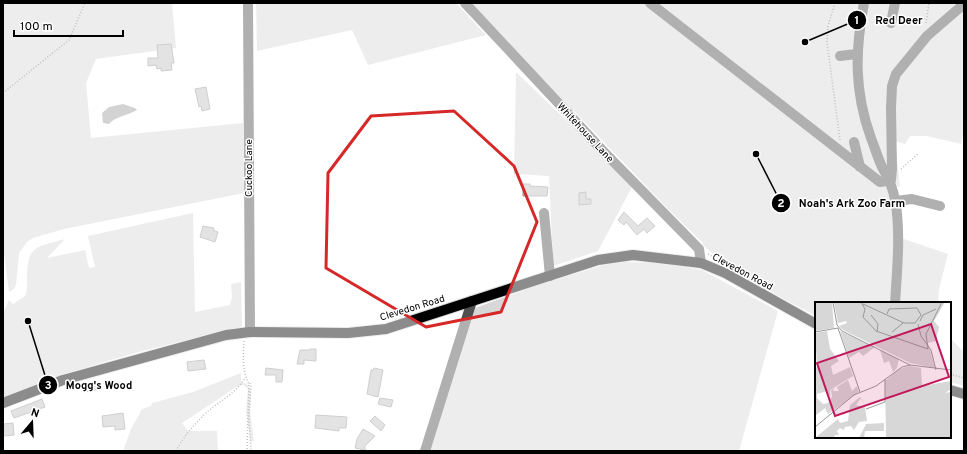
<svg xmlns="http://www.w3.org/2000/svg" width="967" height="454" font-family="Overpass,sans-serif">
<style>
.green{fill:#d7d7d7}
.water{fill:#9e9e9e}
.building{fill:#c0c0c0;stroke:#949494}
.lines{fill:none;stroke-linecap:round;stroke-linejoin:round}
.major-casing{stroke:#dbdbdb;stroke-width:12}
.path{stroke:#727272;stroke-width:1.5;stroke-dasharray:1 2;stroke-linecap:butt}
.minor{stroke:#505050;stroke-width:10}
.major{stroke:#000;stroke-width:10}
.marked{fill:none;stroke:#d62828;stroke-width:3;stroke-linejoin:round}
.labels{text-anchor:middle;stroke-width:3;stroke-linejoin:round;paint-order:stroke}
.street-label{font-size:10px;fill:#000;stroke:#fff}
.inset-road{fill:none;stroke:#999;stroke-width:1}
.view{fill:#c2185b;fill-opacity:0.15;stroke:#c2185b;stroke-width:2}
.inset-edge{fill:none;stroke:#000;stroke-width:2}
.leader{fill:none;stroke:#000;stroke-width:1.5}
.callout-dot{fill:#000;stroke:#fff;stroke-width:1.5}
.mark-label{font-size:12px;text-anchor:middle;font-weight:bold;fill:#fff}
.callout-label{font-size:11px;text-anchor:middle;font-weight:bold;fill:#000;stroke:#fff;stroke-width:3;stroke-linejoin:round;paint-order:stroke}
</style>
<rect width="100%" height="100%" fill="#fff"/>
<!-- green -->
<path class="green" d="M3 3H172L176 48 96 59 86 83 91 138 243 123 244 193 64 229 33 238 27 242 19 253 16 285 14 289 9 292 3 247Z
M256 3H456L486 35 368 65 352 30 257 51Z
M470 3H964V130L961 144 927 136H910L905 144 895 141 900 186 889 190C894 226 898 266 889 303H816V316L734 272 703 245V243L669 210 573 110 571 112Z
M516 72 599 152 632 187 598 251 553 266 549 176 514 174Z
M193 213 195 312 230 305 232 297 231 284 241 282 242 329C163 343 77 367 3 398V313L9 300 13 304 25 296C28 290 27 284 27 278 27 245 37 247 65 239L47 258 85 250 89 268 95 267 88 236Z
M901 238 948 254 939 289 938 303H897Z
M624 262 660 263 702 270 778 311 739 451H428L475 308 541 284 608 264Z
M950 338 964 352V386L950 382Z
M241 373V382L247 384 251 390 250 411 254 441 251 442 252 451 246 412 248 389 243 385 238 386 182 423 188 431H217L218 451H123L131 429 142 409 151 406 152 403 193 392Z"/>
<!-- water -->
<path class="water" d="M123 104 135 108 137 110C127 116 116 116 109 124L103 123 102 113 109 107Z"/>
<!-- building -->
<path class="building" d="M171 44 174 63H171L172 70 161 71V68L157 69 156 65 148 66V58H158L157 45Z
M206 87 210 109 202 111 201 106 199 107 195 89Z
M523 184H530V186L548 187 547 196H523Z
M586 192V199H591V204L579 205V193Z
M624 212 638 226 647 218 655 226 647 233 644 229 637 235 626 222 624 225 618 220Z
M203 226 214 228 213 230 218 232 215 242 200 237Z
M310 349H316V361L304 360V364H297L300 350H310Z
M204 360 206 369 188 371 187 362Z
M266 368 283 370 282 382H276V375H265Z
M374 368 383 370 378 397 367 394 371 370H373Z
M99 382 101 389 84 392 82 386Z
M380 398 393 400 391 407 378 404Z
M42 399 45 407 14 418 11 411Z
M123 413 125 429 115 430V426L103 427 102 416Z
M316 415 347 417 346 428H339V431L315 428Z
M375 416 385 425 381 431 370 421Z
M13 423 14 435 3 436V424Z
M363 429 375 436 365 446V450L355 448 357 439Z"/>
<g class="lines">
<!-- major casing -->
<g class="major-casing">
<path id="major" d="M950 390 964 394
M3 403 63 380 226 335 250 332 348 333 386 329 598 260 633 255 701 263 725 273 816 324"/>
</g>
<!-- path -->
<path class="path" d="M835 3 828 26 827 42 840 140
M926 23 929 3
M3 93 69 40 85 3
M901 169 919 153
M708 254 720 261
M244 341C243 355 242 372 249 384L247 449
M950 374 964 378
M250 383 251 385 249 417 251 451
M176 451C183 437 193 426 204 415 217 402 236 394 245 378"/>
<!-- minor -->
<path class="minor" d="M248 3 250 332
M465 3 603 151 699 249 701 263
M650 3 880 182 891 180 892 169 891 108 892 86 896 74 927 36 964 4
M864 3C855 51 854 91 871 138 875 148 878 159 883 169 889 179 893 188 895 200 901 230 897 272 895 303
M891 23 895 3
M840 56 856 54
M854 142 860 167
M896 201 912 199 940 206
M544 213 550 276
M425 451 472 301"/>
<!-- major -->
<use href="#major" class="major"/>
</g>
<!-- marked area -->
<path d="M0 0H967V454H0ZM454 111 514 166 537 222 501 312 426 327 326 268 328 173 371 116Z" fill="#fff" fill-opacity=".55" fill-rule="evenodd"/>
<path class="marked" d="M454 111 514 166 537 222 501 312 426 327 326 268 328 173 371 116Z"/>
<g class="labels">
<!-- street labels -->
<g class="street-label">
<text transform="translate(586 132) rotate(47)" y="4">Whitehouse Lane</text>
<text transform="translate(248 168) rotate(-90)" y="4">Cuckoo Lane</text>
<text transform="translate(743 271) rotate(28)" y="4">Clevedon Road</text>
<text transform="translate(412 307) rotate(-17)" y="4">Clevedon Road</text>
</g>
</g>
<!-- overview -->
<g transform="translate(815 302)">
<rect width="136" height="136" fill="#fff"/>
<path d="M0 0H17L19 26 0 29ZM19 0H130L119 19 124 25 121 39 113 41 120 66 95 61 28 28 24 24 32 21 31 19 23 21ZM12 29 15 47 24 59 16 64 18 73 35 65 38 74 15 88V95L12 89 2 92V96L8 102 13 101 17 95 16 88 19 86 18 89H24L22 85 33 78 37 89 42 84 44 90 13 112 10 106 0 114V66L2 65 0 31ZM25 29 60 45 48 54 44 50 34 56ZM65 48 84 57 82 66 78 70 74 59 69 61ZM95 64 106 66 107 84 136 79V87L130 91 136 90V136H71L70 79 84 67ZM45 95 47 97 50 104 46 96 41 103 50 105 52 119 44 120 39 128 36 124 30 125 29 128 25 126 22 129 24 133H20L19 136H0L23 117 25 121 33 119 35 103ZM69 121V129H50L49 136H44L51 122Z" fill="#d7d7d7"/>
<path class="inset-road" d="M18 0 22 23 27 29 95 63M46 0 50 7 48 15 61 29 113 47 111 32 127 0M48 2 89 21H100L106 13 102 6 74 7 72 12M56 13 63 22 62 30M105 19 108 13 121 7M103 22 106 34 116 48 121 68M0 30 23 26 45 90M77 30 88 21M51 107 70 100V77M0 125 39 93 61 84 87 65 95 63 136 68"/>
<path class="view" d="M116 22 134 75 20 114 2 61Z"/>
<rect width="136" height="136" class="inset-edge"/>
</g>
<!-- callouts -->
<path class="leader" d="M805 42L857 20M756 154L781 203M28 321L48 385"/>
<g class="callout-dot">
<circle cx="805" cy="42" r="4"/>
<circle cx="756" cy="154" r="4"/>
<circle cx="28" cy="321" r="4"/>
<circle cx="857" cy="20" r="10"/>
<circle cx="781" cy="203" r="10"/>
<circle cx="48" cy="385" r="10"/>
</g>
<g class="mark-label">
<text x="857" y="24">1</text>
<text x="781" y="207">2</text>
<text x="48" y="389">3</text>
</g>
<g class="callout-label">
<text x="899" y="24">Red Deer</text>
<text x="852" y="207">Noah's Ark Zoo Farm</text>
<text x="99" y="389">Mogg's Wood</text>
</g>
<!-- border -->
<rect width="967" height="454" fill="none" stroke="#000000" stroke-width="8"/>
<!-- north arrow -->
<g transform="translate(32 422) rotate(19)" stroke="#ffffff" stroke-width="3" paint-order="stroke">
<path d="M0-3L7 15L0 10L-7 15Z" fill="#000000"/>
<text y="-6" font-size="11" font-weight="bold" text-anchor="middle" fill="#000000">N</text>
</g>
<!-- scale -->
<path d="M14 30v6h109v-6" fill="none" stroke="#000000" stroke-width="2"/>
<text x="20" y="30" font-size="12" fill="#000000" stroke="#ffffff" stroke-width="3" paint-order="stroke">100 m</text>
</svg>
